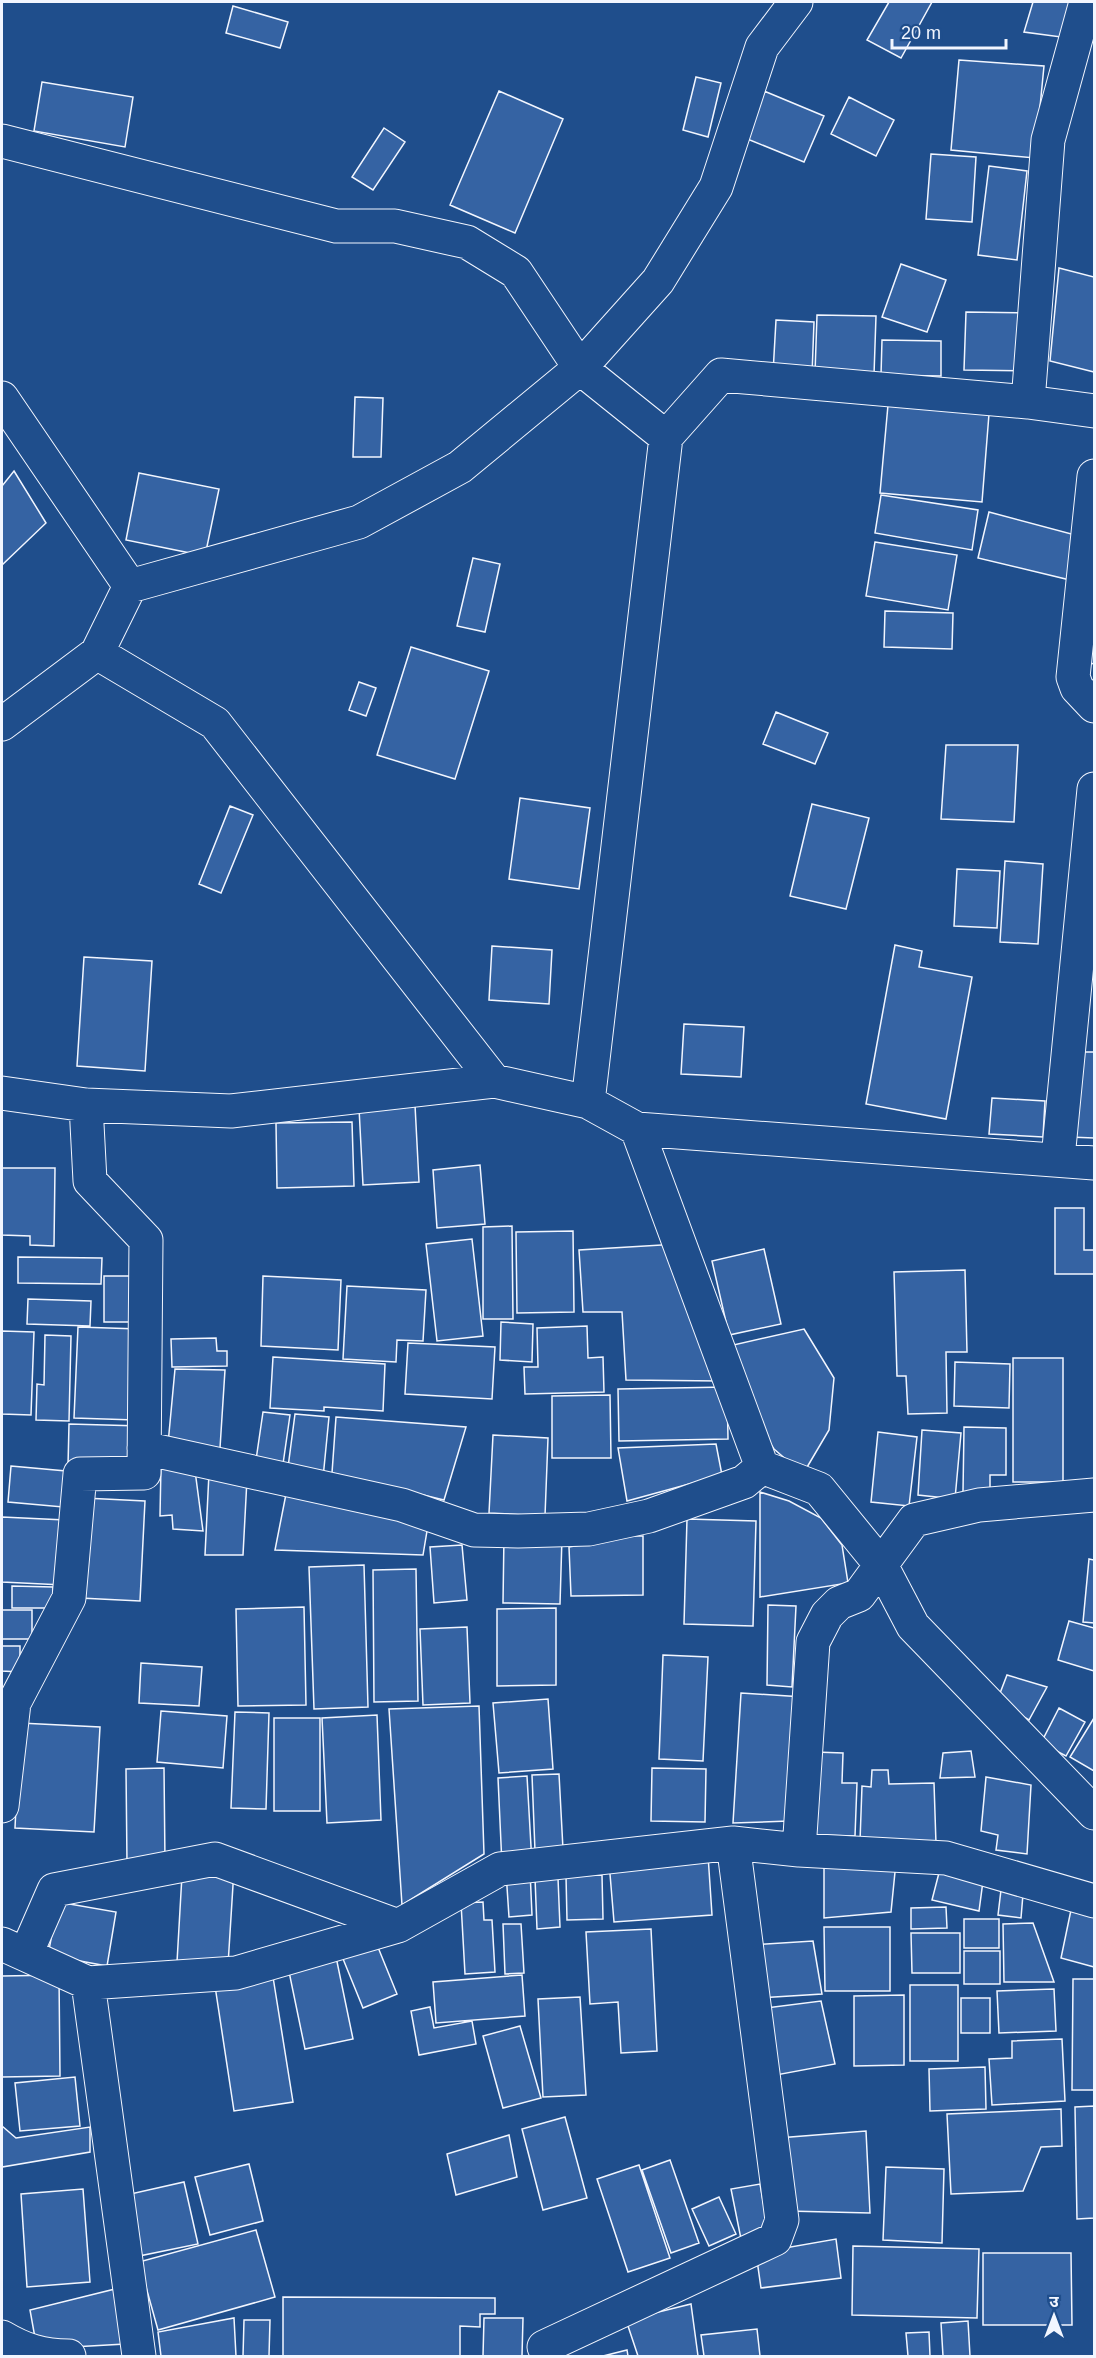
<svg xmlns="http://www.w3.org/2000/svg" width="1096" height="2358" font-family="Arial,'Noto Sans Devanagari',sans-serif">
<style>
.building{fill:#3563a3;stroke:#f2f6ff;stroke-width:1.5}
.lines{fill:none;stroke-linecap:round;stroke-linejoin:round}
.street-casing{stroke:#f2f6ff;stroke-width:35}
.street{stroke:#1f4e8c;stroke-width:33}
</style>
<rect width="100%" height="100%" fill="#1f4e8c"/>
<!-- building -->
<path class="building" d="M889 2H932L901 58 867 40Z
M1033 2H1072L1061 37 1024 32Z
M233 6 288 22 280 48 226 33Z
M959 60 1044 66 1035 158 951 150Z
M696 77 721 83 708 137 683 130Z
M42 82 133 97 125 147 34 131Z
M499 91 563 119 515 233 450 205Z
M764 91 824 116 804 162 745 138Z
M849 97 894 120 876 156 831 134Z
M384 128 405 142 373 190 352 177Z
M931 154 976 157 972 222 926 219Z
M989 166 1027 171 1017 260 978 255Z
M901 264 946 280 927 332 882 317Z
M1059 268 1094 277V372L1050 361Z
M966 312 1027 313 1026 371 964 370Z
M817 315 876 316 874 375 815 373Z
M776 320 814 322 812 375 773 373Z
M882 340 941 341V376L881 375Z
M355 397 383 398 381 457H353Z
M888 405 989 414 982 502 880 493Z
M14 471 46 523 2 565V486Z
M139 473 219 489 205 556 126 540Z
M881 495 978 510 972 550 875 533Z
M989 512 1079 536 1070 580 978 558Z
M875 542 957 555 948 610 866 596Z
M473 558 500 564 485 632 457 626Z
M885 611 953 613 952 649 884 647Z
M1094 623V664L1090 663Z
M411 647 489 671 455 779 377 755Z
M359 682 376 688 366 716 349 710Z
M776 712 828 733 815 764 763 744Z
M946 745H1018L1014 822 941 819Z
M520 798 590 808 579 889 509 879Z
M812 804 869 818 846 909 790 896Z
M230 806 253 815 221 893 199 884Z
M1005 861 1043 864 1038 944 1000 942Z
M957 869 1000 871 997 928 954 926Z
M895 945 922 951 919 967 972 977 946 1119 866 1104Z
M492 946 552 950 549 1004 489 1000Z
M84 957 152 961 145 1071 77 1066Z
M684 1024 744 1027 741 1077 681 1074Z
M1073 1052H1094V1138L1069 1137Z
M992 1098 1045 1101 1043 1137 989 1134Z
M415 1105 419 1182 363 1185 359 1108Z
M352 1122 354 1186 277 1188 276 1123Z
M480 1165 485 1224 437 1228 433 1170Z
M2 1168H55L54 1246 30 1245V1236L2 1235Z
M1055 1208H1084V1250H1094V1274H1055Z
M512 1226 513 1319H483V1227Z
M573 1231 574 1312 517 1313 516 1232Z
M472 1239 483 1336 437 1341 426 1244Z
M678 1244 720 1381 626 1380 622 1312H583L579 1250Z
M764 1249 781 1324 729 1335 712 1261Z
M18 1257 102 1258 101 1284 18 1283Z
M965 1270 967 1352H946L947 1413 908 1414 906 1376H897L894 1272Z
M104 1276H130V1322H104Z
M263 1276 341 1280 338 1350 261 1346Z
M347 1286 426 1290 423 1341 397 1340 396 1362 343 1359Z
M28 1299 91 1301 90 1326 27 1324Z
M501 1322 533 1324 532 1362 500 1360Z
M587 1326 588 1358 603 1357 604 1392 525 1394 524 1367H538L537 1328Z
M78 1327 139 1329 135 1420 74 1418Z
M804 1329 834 1378 829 1430 803 1474 774 1449 755 1420 729 1346Z
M2 1331 34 1332 31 1415 2 1414Z
M45 1335 71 1336 69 1421 36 1420 37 1384 44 1385Z
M216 1338 217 1351H227V1366L172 1367 171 1339Z
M408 1343 495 1347 492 1399 405 1394Z
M273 1357 385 1364 383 1411 324 1407V1411L270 1408Z
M1013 1358H1063V1482H1013Z
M955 1362 1010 1364 1009 1408 954 1406Z
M175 1369 225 1370 220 1448 168 1444Z
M727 1387 728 1439 619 1441 618 1389Z
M610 1395 611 1458H552V1396Z
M263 1412 290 1415 283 1464 256 1460Z
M295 1414 329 1417 323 1478 287 1475Z
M336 1417 466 1427 444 1500 332 1473Z
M69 1424 141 1426 140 1467 68 1466Z
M964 1427 1006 1428V1475H990V1492H963Z
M922 1430 961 1433 955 1499 918 1495Z
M878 1432 917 1437 909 1506 871 1502Z
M493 1435 548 1438 545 1516 489 1513Z
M716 1444 722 1475 627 1501 618 1448Z
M194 1463 203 1531 173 1529 172 1515 160 1516 161 1465Z
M11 1466 77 1472 74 1508 8 1502Z
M209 1473 247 1479 243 1555H205Z
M287 1489 428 1525 423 1555 275 1550Z
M760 1492 789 1501 821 1518 842 1545 848 1583 760 1597Z
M84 1498 145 1501 140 1601 80 1598Z
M2 1517 65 1520 63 1585 2 1582Z
M687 1519 756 1521 753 1626 684 1624Z
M504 1535 562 1537 560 1604 503 1603Z
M630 1536H643V1595L571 1596 569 1547Z
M462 1545 467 1600 434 1603 430 1547Z
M1089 1559 1094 1560V1623L1083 1622Z
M364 1565 368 1707 314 1709 309 1567Z
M416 1569 418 1701 374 1702 373 1570Z
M12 1586 53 1587V1608H12Z
M768 1605 796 1606 792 1687 767 1685Z
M304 1607 306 1705 238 1706 236 1609Z
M556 1608V1685L497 1686V1609Z
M2 1610H32V1639H2Z
M1069 1621 1094 1628V1671L1058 1660Z
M467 1627 470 1703 423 1705 420 1629Z
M2 1646H20V1672L2 1671Z
M663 1655 708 1657 703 1761 659 1759Z
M141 1663 202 1667 199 1706 139 1703Z
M1007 1675 1047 1687 1029 1720 997 1701Z
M741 1693 803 1697 789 1821 733 1823Z
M548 1699 553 1769 499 1773 493 1703Z
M479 1706 484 1854 402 1905 389 1709Z
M1059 1708 1085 1722 1066 1756 1041 1743Z
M161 1711 227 1716 223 1768 157 1762Z
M235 1712 269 1713 266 1809 231 1808Z
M377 1715 381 1820 327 1823 322 1718Z
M274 1718H320V1811H274Z
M1094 1718V1771L1070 1757Z
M20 1723 100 1727 94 1832 15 1828Z
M971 1751 975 1777 940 1778 943 1753Z
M815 1752 843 1753 842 1783H857L855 1836 808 1835Z
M164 1768 165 1862 127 1863 126 1769Z
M652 1768 706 1769 705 1822 651 1821Z
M872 1770H888L889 1784 934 1783 936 1844 860 1841 862 1786 871 1787Z
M559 1774 563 1849 535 1851 532 1775Z
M527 1776 532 1864 502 1865 498 1778Z
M986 1777 1031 1785 1027 1854 996 1850 998 1835 981 1831Z
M708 1855 712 1915 614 1922 609 1862Z
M824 1857 896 1862 891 1912 824 1918Z
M234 1869 228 1965 177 1962 182 1875Z
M940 1869 983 1881 979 1911 932 1900Z
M530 1871 532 1915 509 1917 506 1872Z
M602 1875 603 1919 567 1920 566 1876Z
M535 1878H558L560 1927 537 1929Z
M1001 1890 1023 1894 1021 1918 998 1915Z
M58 1902 116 1912 107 1966 48 1955Z
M483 1902 484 1920H492L495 1972 465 1974 461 1903Z
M946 1907 947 1928 911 1929V1908Z
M1071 1910 1094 1915V1967L1061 1958Z
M964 1919H999V1948H964Z
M1033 1923 1054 1982H1004L1003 1924Z
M503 1924H521L524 1973 505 1974Z
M824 1927H890V1991H825Z
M651 1929 657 2051 621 2053 618 2002 590 2004 586 1932Z
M911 1933H960V1973H912Z
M373 1935 397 1994 363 2008 339 1949Z
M813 1941 822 1994 757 1998 751 1945Z
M964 1951H1000V1984H964Z
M335 1952 353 2039 305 2049 287 1962Z
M59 1975 60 2076 2 2077V1976Z
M522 1975 525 2016 436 2023 433 1982Z
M273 1977 293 2102 234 2111 215 1986Z
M1073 1979H1094V2090H1072Z
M910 1985H958V2061H910Z
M1054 1989 1056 2031 999 2033 997 1991Z
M904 1995V2065L854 2066V1996Z
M580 1997 586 2095 543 2097 538 1999Z
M961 1998H990V2033H961Z
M821 2001 835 2064 771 2076 758 2009Z
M430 2007 434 2028 472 2021 476 2044 419 2055 411 2011Z
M520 2026 541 2098 503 2108 483 2036Z
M1062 2039 1065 2101 992 2105 989 2059 1012 2058V2041Z
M985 2067 986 2109 930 2111 929 2069Z
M75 2077 80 2126 20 2131 15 2083Z
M1094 2106V2218L1077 2219 1075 2107Z
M1061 2109 1062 2146 1041 2147 1023 2191 951 2194 947 2114Z
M565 2117 587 2198 543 2210 522 2129Z
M2 2126 16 2138 90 2127V2152L2 2167Z
M866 2131 870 2213 787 2211 778 2138Z
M509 2135 517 2177 456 2195 447 2154Z
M670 2160 699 2243 671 2253 642 2170Z
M249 2164 263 2221 210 2235 195 2177Z
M639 2165 670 2258 628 2272 597 2179Z
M886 2167 944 2169 942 2243 883 2240Z
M184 2182 198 2244 139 2256 126 2195Z
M760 2184 769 2234 741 2239 731 2189Z
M83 2189 90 2282 27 2287 21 2194Z
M719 2197 736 2234 709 2246 692 2209Z
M256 2230 275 2297 158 2330 139 2262Z
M836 2239 841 2278 761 2288 756 2253Z
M853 2246 979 2249 977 2318 852 2315Z
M983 2253H1071L1072 2325H983Z
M115 2289 125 2344 37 2349 30 2310Z
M283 2297 495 2298V2314H480V2327L460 2326V2356H283Z
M691 2304 698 2356H638L626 2320Z
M234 2318 236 2356H161L158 2332Z
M484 2318H523L522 2356H483Z
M244 2320H270L269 2356H243Z
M968 2321 970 2356H943L941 2323Z
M757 2329 760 2356H704L701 2335Z
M929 2332 930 2356H908L906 2333Z
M627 2350 628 2356H603Z"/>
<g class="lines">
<!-- street casing -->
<g class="street-casing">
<path id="street" d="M2 141 336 226H395L467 242 516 272 580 368 666 437
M2 398 130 586
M1028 402 1048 140 1086 2
M1094 476 1073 677 1077 688 1094 706
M97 653 215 723 494 1081
M2 724 97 653 130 586 359 522 460 467 580 368 658 281 716 187 762 47 796 2
M2 1093 86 1105 231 1111 494 1081 588 1102 637 1129 1094 1163
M588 1102 666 437 721 375 1028 402 1094 411
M637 1129 762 1467 819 1489 881 1565 913 1626 1094 1813
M1058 1158 1094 789
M144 1448 402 1505 474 1530 518 1531 589 1529 649 1516 744 1482 762 1467
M2 1806 14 1703 69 1598 80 1474 144 1473 146 1240 90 1181 86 1105
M799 1850 813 1642 827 1615 839 1603 859 1595 914 1520 979 1505 1094 1495
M2 1944 88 1983 139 2356
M26 1954 54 1890 215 1859 398 1926
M88 1983 236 1973 398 1926 500 1869 733 1843 799 1850 946 1858 1094 1901
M2 2337C24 2350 42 2356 69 2356
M544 2347 775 2239 782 2220 733 1843"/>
</g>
<!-- street -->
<use href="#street" class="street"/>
</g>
<!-- border -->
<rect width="1096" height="2358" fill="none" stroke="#f2f6ff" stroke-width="6"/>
<!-- north arrow -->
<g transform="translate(1054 2316)" stroke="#1f4e8c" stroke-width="4.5" paint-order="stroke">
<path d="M0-4.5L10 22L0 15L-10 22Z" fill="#f2f6ff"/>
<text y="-9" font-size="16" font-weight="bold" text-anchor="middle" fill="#f2f6ff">उ</text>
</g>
<!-- scale -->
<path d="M892 39v9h114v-9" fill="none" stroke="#f2f6ff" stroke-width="3"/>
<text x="901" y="39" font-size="18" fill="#f2f6ff" stroke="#1f4e8c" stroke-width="4.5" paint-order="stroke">20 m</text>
</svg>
